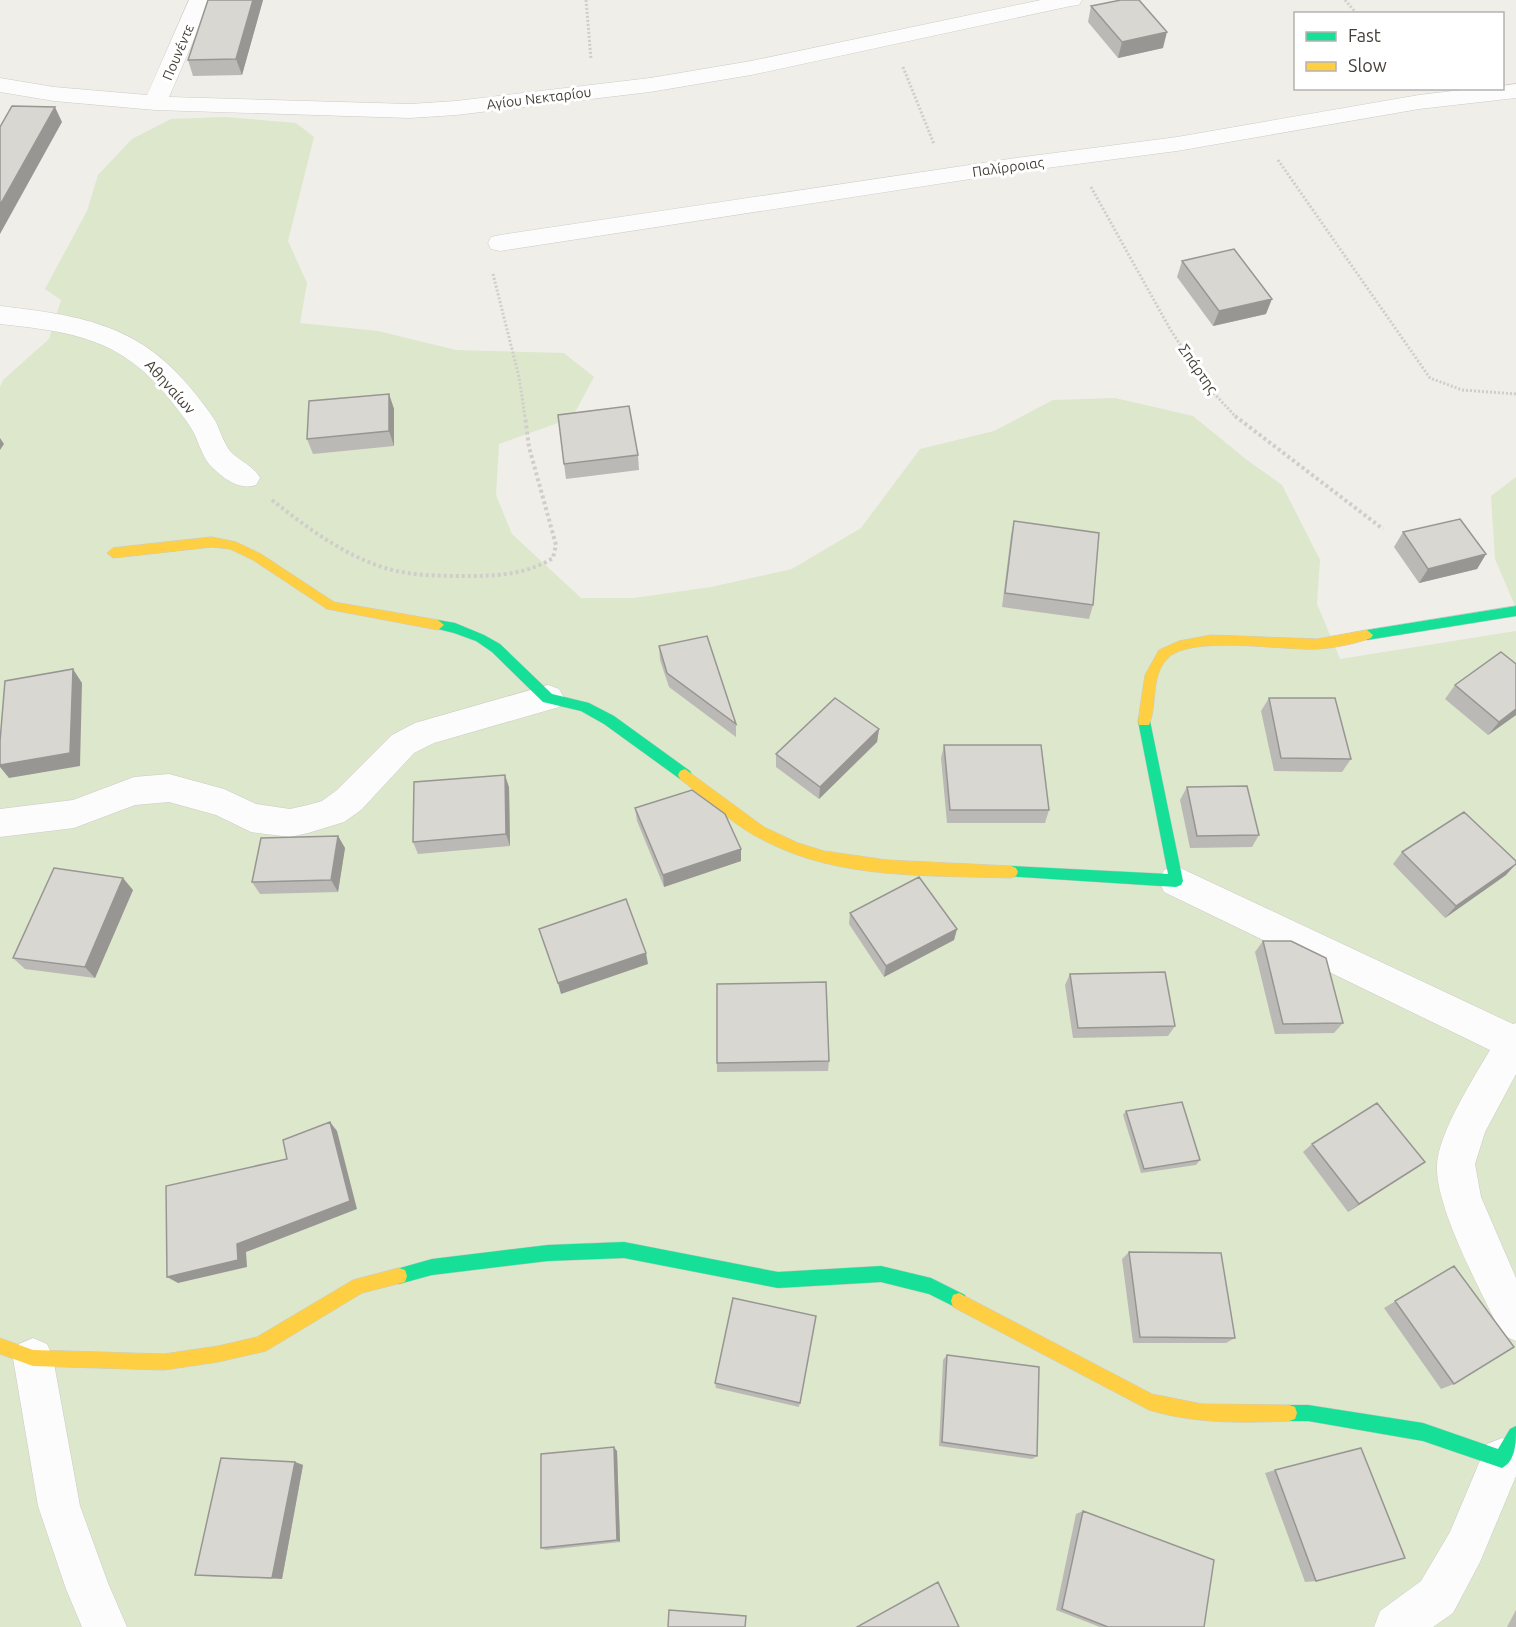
<svg xmlns="http://www.w3.org/2000/svg" width="1516" height="1627" font-family="Ubuntu,sans-serif">
<style>
.green{fill:#dce7cc}
.lines{fill:none;stroke-linecap:round;stroke-linejoin:round}
.street-casing{stroke:#cdcbc7;stroke-width:1}
.fast-casing{stroke:#cdcac1;stroke-width:1}
.slow-casing{stroke:#cdcac1;stroke-width:1}
.path-far1{stroke:#d0cecb;stroke-width:3;stroke-dasharray:2 2;stroke-linecap:butt}
.path{stroke:#d0cecb;stroke-width:4;stroke-dasharray:3 3;stroke-linecap:butt}
.street{fill:#fdfcfc;fill-rule:evenodd}
.fast{fill:#16e098;fill-rule:evenodd}
.slow{fill:#ffcf43;fill-rule:evenodd}
.wall{fill:#bbb9b5}
.shaded-wall{fill:#989693}
.building{fill:#d9d7d2;stroke:#989693;stroke-width:1.5}
.labels{text-anchor:middle;stroke-width:6;stroke-linejoin:round;paint-order:stroke}
.far-street-label{font-size:14px;fill:#443f37;stroke:#fff}
.street-label{font-size:15px;fill:#443f37;stroke:#fff}
</style>
<rect width="100%" height="100%" fill="#efeee9"/>
<!-- green -->
<path class="green" d="M225 117 296 123 314 137 288 241 307 283 300 323 378 331 456 350 564 353 594 377 572 418 499 444 496 495 512 534 581 598H634L711 587 792 569 861 528 920 449 994 431 1053 400 1115 398 1193 416 1247 460 1282 485 1320 560 1317 604 1340 659 1516 631V1627H0V387L3 380 49 339 61 300 45 289 87 211 98 175 132 139 171 119Z
M1516 477V608L1495 559 1491 496Z"/>
<g class="lines">
<!-- street casing -->
<g class="street-casing">
<path id="street" d="M189 0H211L169 97 410 104 456 101 650 78 751 61 1041 0H1082L1079 5 1071 6 751 75 650 92 456 115 410 118 155 110 54 101 0 92V78L54 87 147 95Z
M1516 84V98L1419 109 1177 151 1016 172 500 251 491 249 488 243 491 237 500 235 1016 158 1177 137 1419 95 1478 88H1502V86Z
M0 306C76 315 136 323 188 385 198 397 208 409 216 422 220 431 224 443 230 451 239 461 253 465 260 478L256 485C239 491 221 477 209 464 201 454 198 439 191 428 185 418 176 408 169 398 120 338 73 332 0 324Z
M548 685 559 689 564 698 559 707 434 743 414 753 361 810 344 822 308 833 290 837 251 832 216 815 169 802 135 805 74 828 0 837V809L73 800 134 777 169 774 224 789 256 804 290 809 308 805 322 801 337 790 392 735 415 723Z
M1176 866 1513 1024 1516 1023V1074L1485 1132 1475 1164 1481 1197 1516 1278V1341L1502 1335C1483 1295 1435 1208 1437 1165 1438 1134 1474 1077 1490 1050L1164 892 1159 881 1164 870Z
M33 1338 47 1344 53 1358 80 1506 108 1583 127 1627H82L66 1589 38 1506 13 1358 19 1344Z
M1502 1438 1516 1444V1476L1480 1562 1453 1613 1433 1627H1374L1380 1611 1421 1581 1450 1532 1487 1444Z"/>
</g>
<!-- fast casing -->
<g class="fast-casing">
<path id="fast" d="M1516 606V616L1367 640 1361 635 1367 630Z
M438 620 455 623 484 635 500 644 552 694 589 703 614 716 690 771 692 775 690 779H680L604 724 581 711 543 702 492 652 476 641 454 633 434 628 432 625Z
M1144 716 1149 717 1150 721 1183 881 1181 885 1176 887 1006 876 1004 872 1006 868 1011 866 1168 874 1138 721 1139 717Z
M624 1242 778 1272 881 1266 931 1278 965 1295 967 1301 965 1307 959 1309 929 1294 881 1282 778 1288 624 1258 548 1261 432 1275 399 1284 393 1282 391 1276 393 1270 432 1259 548 1245Z
M1289 1405H1308L1423 1423 1498 1449 1510 1429 1516 1426C1516 1442 1516 1461 1502 1468L1423 1441 1308 1421H1289L1283 1419 1281 1413 1283 1407Z"/>
</g>
<!-- slow casing -->
<g class="slow-casing">
<path id="slow" d="M212 537 236 542 261 554 334 602 438 620 444 625 438 630 327 609 253 560 230 549 212 547 113 558 107 553 113 548Z
M1367 630 1373 635 1371 638C1355 644 1334 648 1317 649 1284 651 1189 634 1167 659 1150 678 1158 703 1149 725H1139L1138 721 1145 675 1159 650 1179 641 1211 635 1317 639Z
M685 769 764 827 798 843 824 851 887 860 1011 866 1016 868 1018 872 1016 876 1011 878C929 875 840 880 765 841 734 826 707 800 680 779L678 775 680 771Z
M399 1268 405 1270 407 1276 405 1282 362 1293 266 1351 218 1362 164 1370 33 1366 0 1354V1338L33 1350 164 1354 218 1346 257 1337 353 1280Z
M959 1293 1152 1394 1202 1404 1289 1405 1295 1407 1297 1413 1295 1419 1289 1421C1241 1423 1196 1424 1149 1410L953 1307 951 1301 953 1295Z"/>
</g>
<!-- path-far1 -->
<path class="path-far1" d="M586 0 591 59
M1345 0 1357 14
M903 67 934 144
M1278 160 1430 378 1462 390 1516 394
M1091 187 1170 329 1208 387 1236 417
M493 274 519 377 525 417"/>
<!-- path -->
<path class="path" d="M1235 416 1383 529
M272 500C305 526 342 554 382 567 409 576 440 576 469 576 499 576 527 574 553 558L556 545 529 447 525 416"/>
<!-- street -->
<use href="#street" class="street"/>
<!-- fast -->
<use href="#fast" class="fast"/>
<!-- slow -->
<use href="#slow" class="slow"/>
</g>
<!-- wall -->
<path class="wall" d="M263 0 242 75 193 76 188 60Z
M1091 6 1163 48 1118 58 1088 22Z
M1182 261 1266 314 1213 326 1177 277Z
M389 394 394 409V446L313 454 307 439Z
M638 455 639 470 566 479 564 464Z
M1014 521 1093 605 1089 619 1002 607 1011 535Z
M1403 532 1486 554 1477 569 1419 583 1394 547Z
M659 646 736 724V737L669 687 660 660Z
M1516 664V715L1488 735 1445 699 1455 685Z
M1269 698 1351 759 1342 772 1274 771 1261 711Z
M879 729 877 742 819 799 776 767V754Z
M944 745 1049 810 1045 823H947L941 758Z
M509 787 510 846 418 854 413 842Z
M1187 787 1259 835 1252 847 1190 848 1180 800Z
M635 808 741 849V861L664 887 637 821Z
M338 836 345 848 338 892 260 894 252 882Z
M1402 852 1506 875 1445 918 1393 864Z
M133 890 95 978 25 969 13 958Z
M850 913 957 929 954 940 884 977 849 924Z
M1263 941 1343 1023 1334 1033 1275 1034 1255 952Z
M1070 974 1175 1026 1168 1036 1073 1038 1065 985Z
M829 1061 828 1071 717 1072V1063Z
M1126 1111 1200 1160 1196 1165 1141 1173 1123 1115Z
M1312 1144 1425 1162 1413 1170 1348 1212 1303 1152Z
M1129 1252 1235 1338 1226 1343H1133L1122 1259Z
M1442 1273 1454 1384 1441 1389 1384 1308Z
M816 1316 799 1407 716 1388 715 1383Z
M947 1355 1037 1456 1032 1459 939 1446 943 1360Z
M617 1451 620 1542 546 1550 541 1548Z
M295 1462 303 1465 282 1579 206 1576 195 1575Z
M1275 1470 1316 1581 1305 1582 1265 1473Z
M1083 1511 1204 1627H1100L1056 1610 1076 1514Z
M1516 1610V1627H1507Z"/>
<!-- shaded-wall -->
<path class="shaded-wall" d="M253 0H263L242 75 236 59Z
M1167 32 1163 48 1118 58 1122 42Z
M55 107 62 122 0 234V205Z
M1272 299 1266 314 1213 326 1219 311Z
M389 394 394 409V446L389 431Z
M0 438 4 444 0 450Z
M1486 554 1477 569 1419 583 1428 569Z
M73 669 82 683 80 766 9 778 0 767V765Z
M1516 709V715L1488 735 1499 722Z
M879 729 877 742 819 799 820 787Z
M505 775 509 787 510 846 506 834Z
M338 836 345 848 338 892 331 880Z
M741 849V861L664 887 663 875Z
M1516 864 1506 875 1445 918 1456 906Z
M123 878 133 890 95 978 85 967Z
M957 929 954 940 884 977 886 966Z
M646 953 648 964 561 994 558 983Z
M330 1122 337 1131 357 1209 246 1252 247 1267 178 1283 167 1277Z
M1425 1162 1413 1170 1348 1212 1359 1204Z
M614 1447 617 1451 620 1542 617 1540Z
M295 1462 303 1465 282 1579 272 1578Z"/>
<!-- building -->
<path class="building" d="M208 0H253L236 59 188 60Z
M1121 0H1139L1167 32 1122 42 1091 6Z
M12 106 55 107 0 205V127Z
M1234 249 1272 299 1219 311 1182 261Z
M389 394V431L307 439 309 401Z
M629 406 638 455 564 464 558 415Z
M1460 519 1486 554 1428 569 1403 532Z
M1014 521 1099 533 1093 605 1005 593Z
M707 636 736 724 667 673 659 646Z
M1501 652 1516 664V709L1499 722 1455 685Z
M73 669 70 753 0 765V741L5 681Z
M835 698 879 729 820 787 776 754Z
M1269 698H1335L1351 759 1281 758Z
M944 745H1041L1049 810H950Z
M505 775 506 834 413 842 414 782Z
M1247 786 1259 835 1197 836 1187 787Z
M692 790 725 814 741 849 663 875 635 808Z
M1464 812 1516 861V864L1456 906 1402 852Z
M338 836 331 880 252 882 261 838Z
M54 868 123 878 85 967 13 958Z
M919 877 957 929 886 966 850 913Z
M626 899 646 953 558 983 539 929Z
M1263 941H1291L1326 958 1343 1023 1283 1024Z
M1165 972 1175 1026 1078 1028 1070 974Z
M826 982 829 1061 717 1063V984Z
M1182 1102 1200 1160 1144 1169 1126 1111Z
M1377 1103 1425 1162 1359 1204 1312 1144Z
M330 1122 350 1201 237 1244 238 1260 167 1277 166 1186 287 1159 283 1140Z
M1129 1252 1221 1253 1235 1338 1140 1337Z
M1454 1266 1514 1347 1454 1384 1395 1301Z
M733 1298 816 1316 800 1403 715 1383Z
M947 1355 1039 1367 1037 1456 942 1442Z
M614 1447 617 1540 541 1548V1454Z
M1361 1448 1405 1558 1316 1581 1275 1470Z
M221 1458 295 1462 272 1578 195 1575Z
M1083 1511 1214 1560 1204 1627H1108L1062 1609Z
M938 1582 959 1627H857Z
M669 1610 746 1616 745 1627H668Z"/>
<g class="labels">
<!-- far-street labels -->
<g class="far-street-label">
<text transform="translate(178 52) rotate(-67)" y="5">Πουνέντε</text>
<text transform="translate(539 98) rotate(-7)" y="5">Αγίου Νεκταρίου</text>
<text transform="translate(1008 167) rotate(-8)" y="5">Παλίρροιας</text>
</g>
<!-- street labels -->
<g class="street-label">
<text transform="translate(1198 369) rotate(55)" y="5">Σπάρτης</text>
<text transform="translate(170 387) rotate(48)" y="5">Αθηναίων</text>
</g>
</g>
<!-- legend -->
<rect x="1294" y="12" width="210" height="78" fill="#ffffff" stroke="#b4b2af" stroke-width="1.5"/>
<rect x="1306" y="32" width="30" height="9" fill="#16e098" stroke="#b4b2af" stroke-width="1.5"/>
<text x="1348" y="42" font-size="18" fill="#443f37">Fast</text>
<rect x="1306" y="62" width="30" height="9" fill="#ffcf43" stroke="#b4b2af" stroke-width="1.5"/>
<text x="1348" y="72" font-size="18" fill="#443f37">Slow</text>
</svg>
